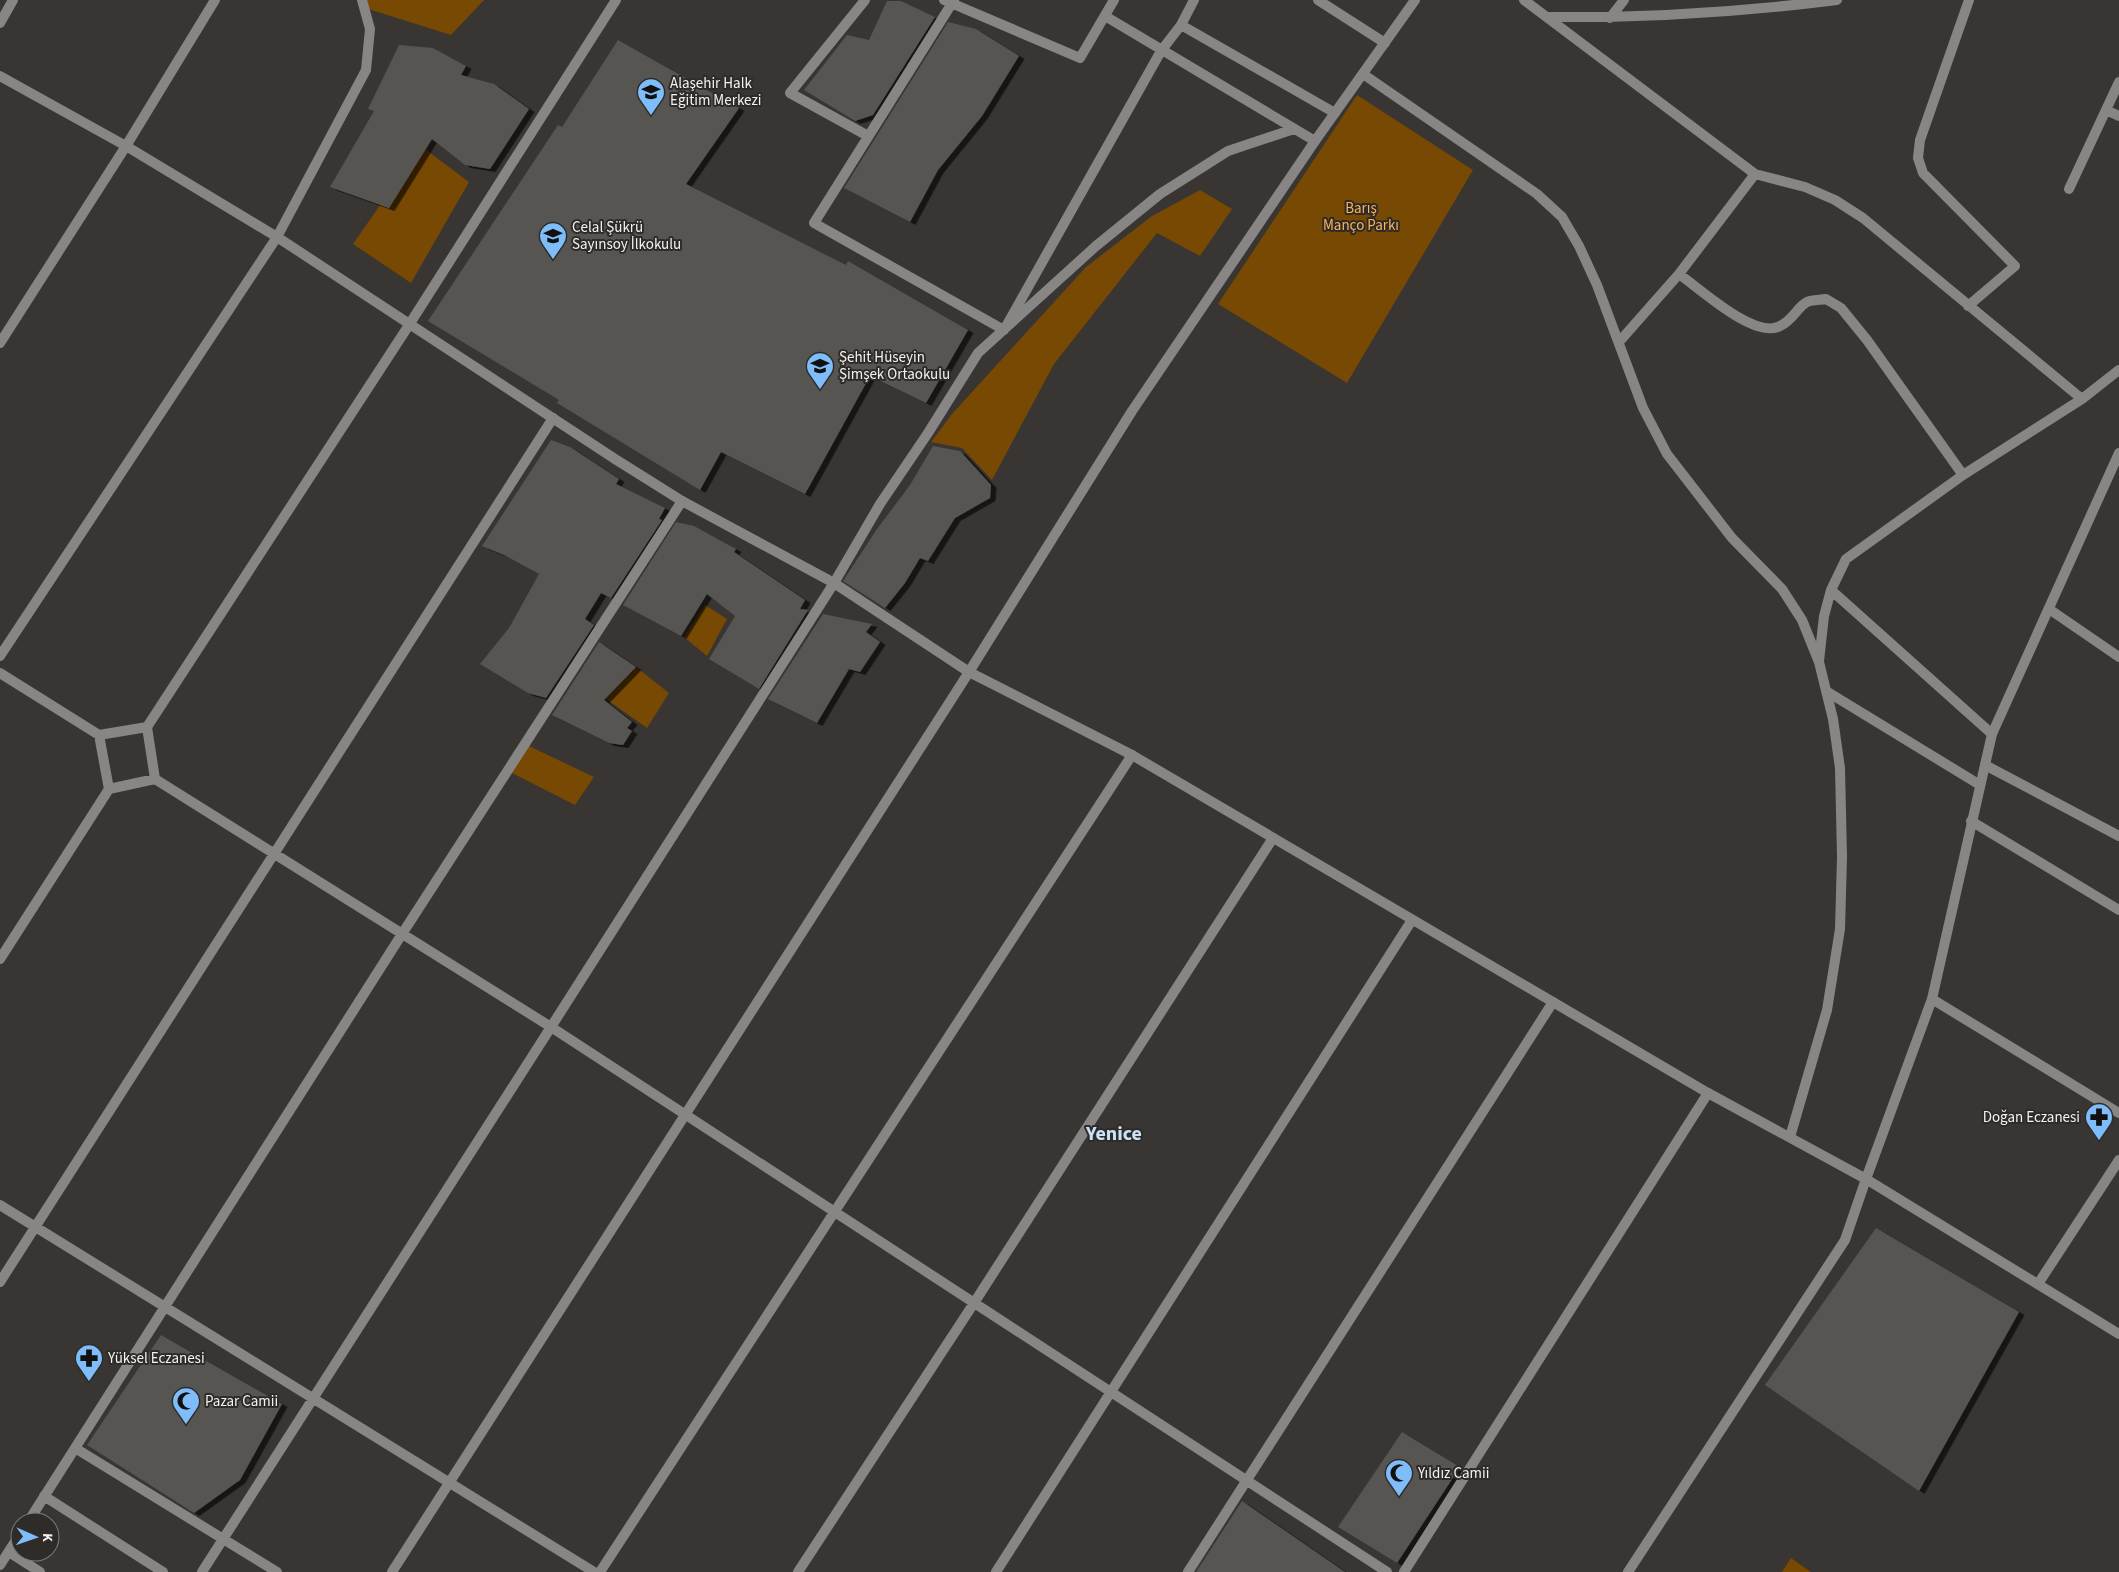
<svg xmlns="http://www.w3.org/2000/svg" width="2119" height="1572" font-family="'Source Sans 3',sans-serif">
<style>
.green{fill:#774902}
.building{fill:#575451;filter:url(#shadow)}
.lines{fill:none;stroke-linecap:round;stroke-linejoin:round}
.minor{stroke:#888685;stroke-width:10}
.tertiary{stroke:#888685;stroke-width:10}
.labels{text-anchor:middle;stroke-width:4;stroke-linejoin:round;paint-order:stroke}
.poi-label{font-size:15px;fill:#f3f2f0;stroke:#2e2b29;text-anchor:start}
.park-label{font-size:15px;fill:#fbb25b;stroke:#2e2b29}
.district-label{font-size:20px;font-weight:bold;fill:#cae1f8;stroke:#2e2b29}
</style>
<defs>
<filter id="shadow"><feDropShadow dx="5.5" dy="3" stdDeviation="0" flood-color="#0009"/></filter>
</defs>
<rect width="100%" height="100%" fill="#383533"/>
<!-- green -->
<path class="green" d="M363 0H484L451 35 365 8Z
M1357 95 1473 170 1347 383 1218 304Z
M421 146 469 182 411 283 353 244Z
M1200 190 1232 209 1200 256 1157 233 1054 364 992 480 962 448 931 442 952 414 1086 267 1152 216Z
M705 605 727 619 707 656 684 637Z
M636 667 669 693 647 728 606 699Z
M529 746 594 777 575 805 510 772Z
M1791 1558 1811 1572H1782Z"/>
<!-- building -->
<path class="building" d="M887 1H901L935 17 873 115 855 121 804 90 847 35 869 40Z
M948 22 976 29 1019 56 982 116 938 170 910 222 844 188Z
M618 40 739 108 686 184 846 265 848 261 968 330 926 403 870 376 805 494 721 452 700 490 557 403 559 400 428 321 558 125 562 127Z
M399 45 433 48 466 66 461 75 494 84 529 109 490 169 465 165 432 139 389 208 330 187 374 111 368 109Z
M551 440 570 447 619 479 616 484 665 508 659 519 662 520 611 598 601 593 585 619 594 625 546 698 528 693 480 664 509 628 539 574 504 555 482 546Z
M933 446 960 451 991 485 990 498 955 518 928 561 920 558 905 583 885 608 843 581 877 529 910 485Z
M676 522 694 526 736 549 734 552 805 600 800 609 808 610 759 689 709 659 735 616 707 594 681 636 623 605Z
M823 614 872 624 866 632 880 642 860 672 849 669 817 723 768 699Z
M599 642 636 667 604 700 632 722 627 728 632 731 623 745 609 743 552 715Z
M1876 1228 2019 1312 1919 1491 1765 1385Z
M161 1335 282 1404 240 1480 194 1513 87 1445Z
M1402 1432 1460 1467 1397 1563 1338 1527Z
M1242 1501 1345 1572H1196Z"/>
<g class="lines">
<!-- minor -->
<path class="minor" d="M865 0 790 93 868 136
M944 0 1080 58 1114 0
M954 0 814 223 1004 330 1161 51 1181 25 1194 0
M1318 0 1385 43
M1524 0 1755 174 1805 187 1835 200 1863 218 2082 399
M1105 16 1315 141
M1548 17C1645 18 1741 12 1837 0
M1610 18 1624 0
M0 23 13 0
M1181 25 1335 113
M1363 74 1537 194 1562 217 1579 246 1597 285 1643 408 1667 454 1732 538 1782 589 1802 620 1819 662 1833 719 1840 768 1842 857 1840 929 1827 1010 1790 1137
M2106 110 2119 116
M2069 189 2119 82
M1679 274C1700 289 1752 337 1778 327 1793 321 1797 307 1807 302 1812 300 1821 300 1826 299L1841 308 1867 340 1963 475
M1968 306 2015 266 1923 173 1918 158 1920 140 1969 0
M1619 342 1679 274 1755 174
M0 343 126 146 215 0
M1831 590 1992 734
M2049 609 2119 657
M0 656 277 237
M1819 661 1824 616 1831 590 1846 559 1963 475 2082 399 2119 370
M0 673 99 735 147 727
M1826 691 1980 785
M1985 765 2119 836
M155 779 147 727 409 325 616 0
M109 789 155 779 551 1027 1387 1572
M1971 821 2119 910
M0 959 109 789 99 735
M1932 999 2119 1113
M0 1205 594 1572
M0 1282 553 418
M2038 1284 2119 1160
M75 1448 277 1572
M44 1496 163 1572
M28 1522 402 934 682 501
M9 1552 40 1572
M0 1565 20 1534
M202 1572 551 1027 834 583 880 504 928 433 978 353 1096 246 1160 194 1228 151 1294 129
M600 1572 1132 755
M798 1572 974 1303 1273 838
M996 1572 1412 920
M1188 1572 1553 1002
M1404 1572 1708 1093"/>
<!-- tertiary -->
<path class="tertiary" d="M0 76 126 146 277 237 615 459 682 501 834 583 969 672 1132 755 1708 1093 1866 1179 2119 1334
M277 237 366 70 370 29 362 0
M392 1572 969 672 1132 411 1315 141 1415 0
M1628 1572 1845 1240 1866 1179 1932 999 1992 734 2119 453"/>
</g>
<!-- icons -->
<defs>
<g id="school-pin" transform="scale(1.4375)"><path d="M0 17L-7.5 6A9.5 9.5 0 1 1 7.5 6Z" fill="#7fbdfa" stroke="#2e2b29"/><path d="M0-5L7-2L0 1L-7-2ZM-4 1L0 2.5L4 1V4Q0 6-4 4Z" fill="#111"/></g>
<g id="pharmacy-pin" transform="scale(1.4375)"><path d="M0 17L-7.5 6A9.5 9.5 0 1 1 7.5 6Z" fill="#7fbdfa" stroke="#2e2b29"/><path d="M-2-6h4v4h4v4h-4v4h-4v-4h-4v-4h4Z" fill="#111"/></g>
<g id="mosque-pin" transform="scale(1.4375)"><path d="M0 17L-7.5 6A9.5 9.5 0 1 1 7.5 6Z" fill="#7fbdfa" stroke="#2e2b29"/><path d="M3.5-4.9A6 6 0 1 0 3.5 4.9A5 5 0 1 1 3.5-4.9Z" fill="#111"/></g>
</defs>
<g fill-rule="evenodd">
<use href="#school-pin" x="651" y="92"/>
<use href="#school-pin" x="553" y="236"/>
<use href="#school-pin" x="820" y="366"/>
<use href="#pharmacy-pin" x="2099" y="1117"/>
<use href="#pharmacy-pin" x="89" y="1358"/>
<use href="#mosque-pin" x="186" y="1401"/>
<use href="#mosque-pin" x="1399" y="1473"/>
</g>
<g class="labels">
<!-- poi labels -->
<g class="poi-label">
<text x="670" y="88">Alaşehir Halk<tspan x="670" dy="17">Eğitim Merkezi</tspan></text>
<text x="572" y="232">Celal Şükrü<tspan x="572" dy="17">Sayınsoy İlkokulu</tspan></text>
<text x="839" y="362">Şehit Hüseyin<tspan x="839" dy="17">Şimşek Ortaokulu</tspan></text>
<text x="2080" y="1122" text-anchor="end">Doğan Eczanesi</text>
<text x="108" y="1363">Yüksel Eczanesi</text>
<text x="205" y="1406">Pazar Camii</text>
<text x="1418" y="1478">Yıldız Camii</text>
</g>
<!-- park labels -->
<g class="park-label">
<text x="1361" y="213">Barış<tspan x="1361" dy="17">Manço Parkı</tspan></text>
</g>
<!-- district labels -->
<g class="district-label">
<text x="1114" y="1140">Yenice</text>
</g>
</g>
<!-- north arrow -->
<g transform="translate(35 1537) rotate(92)"><circle r="24" fill="#2e2b29" stroke="#7d7b79"/>
<path d="M0-4L9 19L0 12L-9 19Z" fill="#7fbdfa"/>
<text y="-8" font-size="14" font-weight="bold" text-anchor="middle" fill="#f3f2f0">K</text>
</g>
</svg>
